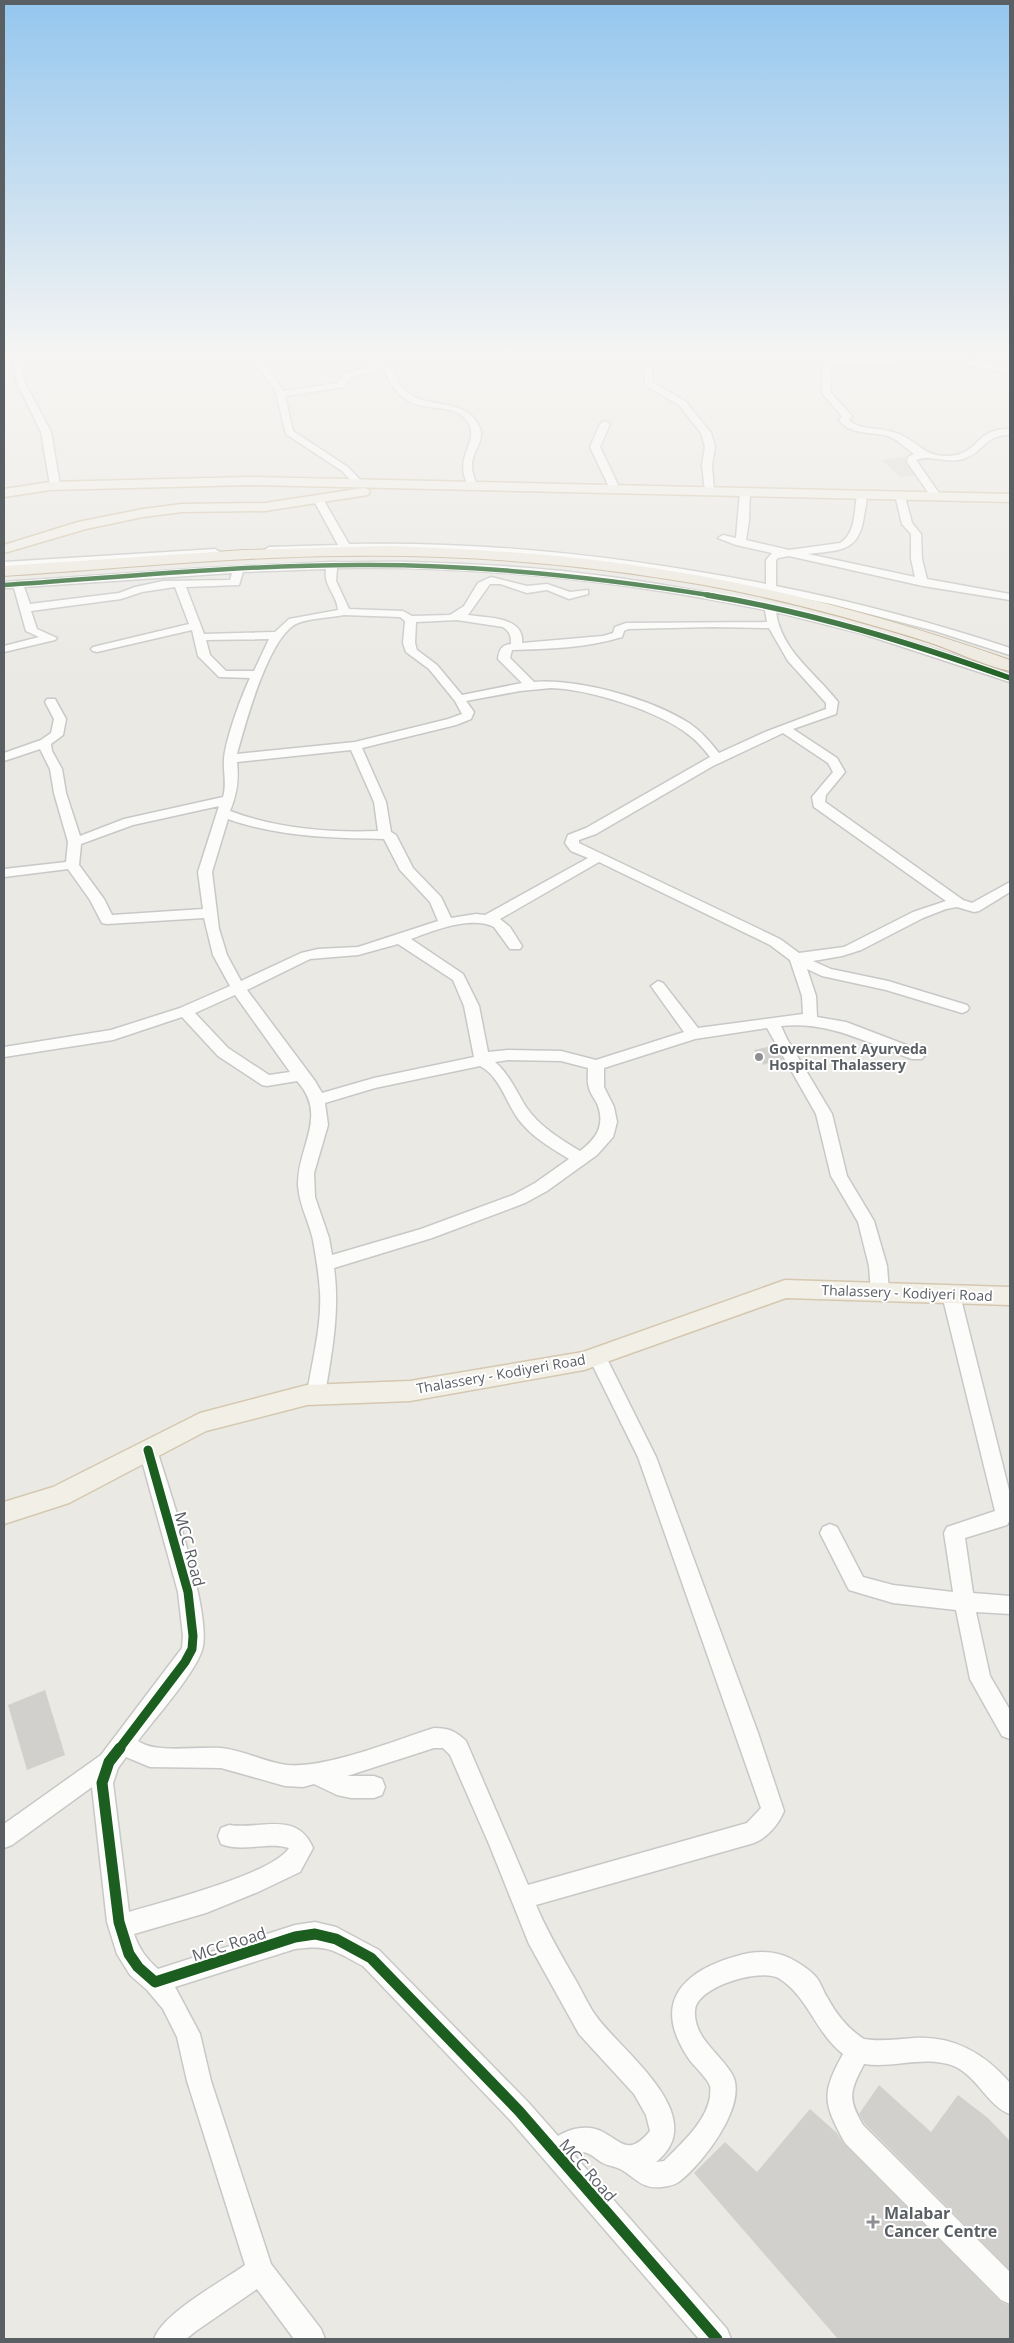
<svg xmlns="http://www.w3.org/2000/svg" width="1014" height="2343" font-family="'Open Sans',sans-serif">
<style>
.education{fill:#dedbd4}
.building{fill:#d1d0cd}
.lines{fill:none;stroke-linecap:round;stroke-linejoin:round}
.minor-casing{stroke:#c7c8c7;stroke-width:3}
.major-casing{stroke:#d5c8b0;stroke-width:3}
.highway-casing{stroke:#c3b092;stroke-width:2}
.minor{fill:#fcfcfb;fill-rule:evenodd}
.major{fill:#f2efe7;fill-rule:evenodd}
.highway{fill:#eeeae0;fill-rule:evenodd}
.cycleway-far3-casing{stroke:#fff;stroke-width:6}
.cycleway-far2-casing{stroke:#fff;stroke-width:8}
.cycleway-far1-casing{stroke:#fff;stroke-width:12}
.cycleway-casing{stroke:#fff;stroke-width:14}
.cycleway-far3{stroke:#1b5e20;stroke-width:4.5}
.cycleway-far2{stroke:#1b5e20;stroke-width:5.5}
.cycleway-far1{stroke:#1b5e20;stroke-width:9}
.cycleway{stroke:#1b5e20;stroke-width:11}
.poi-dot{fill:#8d8f91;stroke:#fff;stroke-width:2}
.labels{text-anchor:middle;stroke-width:4;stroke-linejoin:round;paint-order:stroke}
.poi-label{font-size:14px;font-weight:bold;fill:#5a5f64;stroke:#fff;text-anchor:start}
.street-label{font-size:14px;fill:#5a5f64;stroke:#fff}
.near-street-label{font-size:16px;fill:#5a5f64;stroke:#fff}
.near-poi-label{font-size:16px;font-weight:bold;fill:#5a5f64;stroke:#fff;text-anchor:start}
</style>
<rect width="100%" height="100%" fill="#ebe9e4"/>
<!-- education -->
<path class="education" d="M904 457 924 474 901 477 881 460Z"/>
<!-- building -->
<path class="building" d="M772 1046 777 1054 779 1053 785 1064 771 1068 768 1063 764 1065 754 1050Z
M45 1690 65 1755 27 1770 8 1705Z
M879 2085 931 2132 958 2095 988 2118 1010 2141V2270L865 2124 859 2114Z
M810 2109 837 2133 844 2144 1000 2301 1010 2306V2339H838L694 2173 725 2142 757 2172Z"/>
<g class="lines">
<!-- minor casing -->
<g class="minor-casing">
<path id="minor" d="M12 356H20L25 383 51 432 60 485 58 487 55 488 50 485 41 432 17 383Z
M251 356H259L284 391 338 383 345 373 369 367V362L364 356H373L377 361 391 365C396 373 397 382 404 389 425 411 465 396 479 426 486 440 473 450 472 463 471 470 474 478 477 485L472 488 469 487C451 456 482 442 467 421 447 394 406 427 384 369L377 367 376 371 351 377 344 387 285 396 293 431 348 467 363 483 361 485H355L342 471 286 434 275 390Z
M644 356H652V382L685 401 711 433 715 447 712 465 714 493 710 494 705 491 702 465 705 447 701 433 679 405 645 385Z
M921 356H949L1010 367V373L940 360 897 364H830L831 393 852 416 849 420C861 431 878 427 893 432 918 439 924 461 956 455 979 450 978 428 1010 429V435C985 434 984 453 963 459 947 464 930 454 916 460L941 496 936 499 932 498 907 462 908 457 914 454C905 448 898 439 888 436 870 431 852 436 839 420L842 416 822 393V359Z
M605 421 610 424 600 447 620 489 615 492 610 489 590 447 600 424Z
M745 489 750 492 749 521 746 540 789 550 840 543C856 533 854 512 857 495L862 492 866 493C868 499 865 509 864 516 859 553 839 550 808 554L915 577 911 559V534L902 524 895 495 900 492 904 493 912 523 921 534 922 559 927 579 1010 594V600L923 586 789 556 778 558 776 560V586C856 602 934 623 1010 648V655L935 631 831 604 693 577 609 564 524 555 439 551 269 553 264 550 269 547 338 545 313 499 318 496 323 499 349 544C489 541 628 557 766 584V560L772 553 736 545 718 538 723 535 736 538 740 492Z
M215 549 220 552 219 554 4 568V562Z
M332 562C357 563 382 561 408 562 459 563 511 566 562 571 716 588 864 623 1010 674V682L860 633 776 612C781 651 816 673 838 702L836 714 793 729 837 758 845 772 826 795 825 802 963 900 972 903 1010 882V892L979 911 974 912 957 907 946 909 923 918 861 950 842 956 813 961 831 969 888 981 967 1005 969 1008 967 1011 962 1013 886 990 822 976 807 969 816 996 817 1017 846 1022 922 1051 925 1055 922 1059H912C866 1043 831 1021 781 1026L787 1039 832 1114 847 1176 874 1221 887 1266 889 1292 886 1297 880 1299 874 1297 871 1292 869 1266 858 1222 831 1176 816 1114 767 1028 695 1039 604 1068V1087L614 1107 617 1122 613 1137 597 1155 547 1191 525 1203 432 1238 334 1268C340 1310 332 1352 325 1394L322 1399 316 1401 310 1399 307 1394C312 1361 322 1326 320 1292 319 1275 316 1257 313 1240 309 1221 299 1205 298 1185 297 1147 329 1116 297 1081L267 1086 262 1085 218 1056 182 1017 113 1040 4 1057V1047L111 1030 180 1008 230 986 213 955 204 918 107 924 102 923 90 900 68 869 4 877V869L66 862 68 842 54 793 50 769 40 749 4 761V753L41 740 51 733 54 719 45 702 47 699H55L66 719 63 735 51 744 52 751 62 769 66 793 80 836 124 819 223 797C227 784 223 772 224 759 226 738 241 697 250 678L219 677 198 656 192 630 97 652 93 651 91 649 93 647 189 624 175 587 142 592 121 599 31 611 37 629 57 638 55 640 4 652V646L39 637 26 631 14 588H4V582L206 568ZM337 568C481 565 624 581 765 610L767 622 626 623 615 627 613 633 603 636 522 643C525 616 486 618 468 615L490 584H500L527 593 547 590 569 599 588 594V590L570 592 547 584 527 586 491 577 478 583 464 606 450 615 412 616 403 611 349 609 336 581ZM326 569C323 586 337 594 338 610L289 619 275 632 204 634 186 587 239 585 243 572ZM232 573 230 580 163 581 135 587 119 593 30 604 24 587ZM344 615 400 617 405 621 403 643 406 652 429 669 455 701 462 714 448 719 355 742 237 754C245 725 269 634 298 623 312 618 329 618 344 615ZM457 620 503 627C510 632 511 635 511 644 501 645 499 651 498 659L522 683 462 695 437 665 417 650 415 643 416 622ZM713 627 769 628 788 661 826 703V709L765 732 719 753C710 742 701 731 689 723 651 699 578 678 534 682L510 658 512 650C549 649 586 648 622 637L624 631 628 629ZM269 639 254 671H226L210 655 206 640ZM551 688C589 689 659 711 689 735 697 741 704 749 710 757L586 828 568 835 565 843 571 851 588 858 485 915 476 914 451 918 441 897 413 868 396 835 391 832 386 802 362 748 456 725 471 719 474 712 466 701 520 691ZM783 733 828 763 833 772 812 797 814 807 946 901 913 912 844 947 799 953 780 939 579 843V840L596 834 713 766ZM351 750 374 802 378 831C329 833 276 828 230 811 237 794 239 780 237 762ZM219 806 198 872 203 909 112 915 104 899 79 865 81 844 133 825ZM228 819C278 837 332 838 384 839L400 870 430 902 438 921 358 947 318 949 301 953 241 981 227 955 219 929 212 872ZM599 862 770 945 790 960 802 996 803 1014 698 1028 663 983 658 981 651 986 684 1032 596 1060 561 1051 508 1050 488 1052 479 1006 463 974 411 939C432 931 472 915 494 927L510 949H520L522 946 510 927 500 919ZM398 944 453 980 464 1006 474 1057 374 1078 322 1093 315 1081 247 990 310 959 358 955ZM235 995 290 1072 269 1075 228 1048 195 1013ZM508 1060 561 1061 588 1068C588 1074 587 1082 589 1088 591 1095 596 1100 598 1106 605 1126 596 1139 580 1151 560 1139 539 1126 526 1107 516 1091 509 1074 495 1062ZM480 1066C500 1076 506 1103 519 1120 532 1137 551 1148 569 1159L535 1183 513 1195 421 1229 332 1255 329 1238 315 1197 314 1173 328 1125 325 1103 375 1088Z
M951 1288 957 1290 960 1295 1010 1494V1520L1007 1525 965 1538 973 1593 1010 1596V1614L976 1612 990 1676 1010 1710V1739L1002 1736 970 1679 956 1610 893 1603 849 1590 820 1533 823 1527 830 1524 837 1527 863 1577 893 1585 953 1592 944 1533 947 1527 995 1511 942 1295 945 1290Z
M597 1349 603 1351 656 1457 758 1733 784 1811C779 1824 767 1838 754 1843L536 1905C547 1931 561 1955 575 1979 582 1991 588 2005 596 2016 621 2051 713 2117 656 2162L664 2161C681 2144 706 2122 710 2097 710 2094 711 2088 710 2086 707 2077 692 2065 687 2056 652 2002 683 1971 737 1956 756 1950 778 1950 795 1961 802 1965 811 1971 816 1977 821 1983 823 1991 827 1997 836 2014 848 2029 864 2039 881 2042 897 2039 914 2038 954 2036 984 2053 1010 2083V2114C989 2107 978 2078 956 2067 927 2054 893 2069 864 2064 850 2091 847 2098 863 2125L1010 2272V2304L1001 2300 845 2143C823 2103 821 2094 843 2054 815 2032 809 1998 780 1979 763 1967 697 1986 695 2010 693 2038 719 2052 732 2074 749 2104 703 2163 680 2181 675 2185 669 2186 662 2187 642 2189 638 2180 622 2170 616 2166 607 2166 601 2162 592 2156 586 2148 574 2155L727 2329 731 2339H699L510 2120 363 1966C335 1951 328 1944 295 1949L175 1987 200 2034 211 2081 271 2264 321 2329 325 2339H294L257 2289 196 2331 186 2339H154C163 2313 221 2282 245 2265L187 2081 177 2037 163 2009 147 1990 130 1975 117 1954 107 1922 92 1787 12 1845 4 1848V1824L101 1755 182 1648 183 1636 178 1592 139 1450 141 1444 148 1442 155 1444 157 1450C169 1490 213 1616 202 1650 194 1675 155 1718 138 1741 155 1754 199 1746 221 1748 243 1750 264 1762 287 1765 325 1769 396 1740 434 1728 449 1728 455 1731 466 1741L528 1885 747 1823 761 1808 638 1457 588 1356 591 1351ZM434 1748H443L450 1755 489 1844 529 1944 579 2034 634 2094 646 2115 650 2131C629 2156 623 2143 603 2132 589 2124 571 2128 558 2136L528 2102 379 1950 336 1927 315 1922 295 1925 158 1969C146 1958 139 1949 134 1934L206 1913 258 1892 300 1872 313 1848C297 1810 260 1830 229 1825L221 1828 218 1836 221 1844C244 1853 267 1841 289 1848 273 1874 162 1902 129 1912L113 1783 118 1768 126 1757 150 1767 221 1768 285 1786 303 1787 314 1784 337 1795 351 1798H374L382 1795 385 1787 382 1779 374 1776H347Z"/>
</g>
<!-- major casing -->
<g class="major-casing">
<path id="major" d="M249 477 1010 494V502L249 485 50 490 4 497V489L50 482Z
M363 488 368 489 370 492 368 495 265 511 182 512 143 517 86 529 4 553V545L78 522 143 509 182 504 265 503Z
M785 1280 1010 1287V1305L786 1298 584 1370 410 1401 307 1405 206 1431 69 1503 4 1524V1502L53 1487 200 1413 307 1385 410 1381 583 1352Z"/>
</g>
<!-- highway casing -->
<g class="highway-casing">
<path id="highway" d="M388 546C468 549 547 553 626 564 758 582 885 616 1010 660V671C982 665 955 651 928 642 855 619 780 599 704 585 585 564 463 554 342 556 229 557 116 569 4 576V566L244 550Z"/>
</g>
<!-- minor -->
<use href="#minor" class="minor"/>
<!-- major -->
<use href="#major" class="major"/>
<!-- highway -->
<use href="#highway" class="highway"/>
<!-- cycleway-far3 casing -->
<g class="cycleway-far3-casing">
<path id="cycleway-far3" d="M4 585C122 577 240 565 358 565 478 564 597 577 715 596"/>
</g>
<!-- cycleway-far2 casing -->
<g class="cycleway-far2-casing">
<path id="cycleway-far2" d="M707 595C811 612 911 643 1010 678"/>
</g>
<!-- cycleway-far1 casing -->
<g class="cycleway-far1-casing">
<path id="cycleway-far1" d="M119 1749 185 1662 192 1649 193 1636 188 1592 148 1450"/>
</g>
<!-- cycleway casing -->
<g class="cycleway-casing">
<path id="cycleway" d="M120 1748 109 1762 102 1783 119 1922 129 1954 138 1967 155 1982 295 1937 315 1934 336 1939 371 1958 519 2111 717 2339"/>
</g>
<!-- cycleway-far3 -->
<use href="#cycleway-far3" class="cycleway-far3"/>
<!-- cycleway-far2 -->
<use href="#cycleway-far2" class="cycleway-far2"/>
<!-- cycleway-far1 -->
<use href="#cycleway-far1" class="cycleway-far1"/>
<!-- cycleway -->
<use href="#cycleway" class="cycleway"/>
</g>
<!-- sky -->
<linearGradient id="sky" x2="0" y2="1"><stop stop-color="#94c6ee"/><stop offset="0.52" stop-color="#f6f5f3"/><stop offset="1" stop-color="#f6f5f3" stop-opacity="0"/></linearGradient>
<rect width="1014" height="684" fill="url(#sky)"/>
<!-- markers -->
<g class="poi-dot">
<circle cx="759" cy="1057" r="5"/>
<path d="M870.5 2214.5h5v5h5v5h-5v5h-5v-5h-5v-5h5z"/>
</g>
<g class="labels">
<!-- poi labels -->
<g class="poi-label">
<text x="769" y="1054">Government Ayurveda<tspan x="769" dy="16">Hospital Thalassery</tspan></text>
</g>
<!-- street labels -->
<g class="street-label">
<text transform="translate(907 1293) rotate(2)" y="5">Thalassery - Kodiyeri Road</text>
<text transform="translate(501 1374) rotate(-10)" y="5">Thalassery - Kodiyeri Road</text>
</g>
<!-- near-street labels -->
<g class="near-street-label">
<text transform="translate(190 1549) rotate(75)" y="6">MCC Road</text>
<text transform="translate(229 1944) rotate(-18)" y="6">MCC Road</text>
<text transform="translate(588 2170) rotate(49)" y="6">MCC Road</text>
</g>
<!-- near-poi labels -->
<g class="near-poi-label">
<text x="884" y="2219">Malabar<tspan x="884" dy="18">Cancer Centre</tspan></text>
</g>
</g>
<!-- border -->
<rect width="1014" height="2343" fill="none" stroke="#5a5f64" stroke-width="10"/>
</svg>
